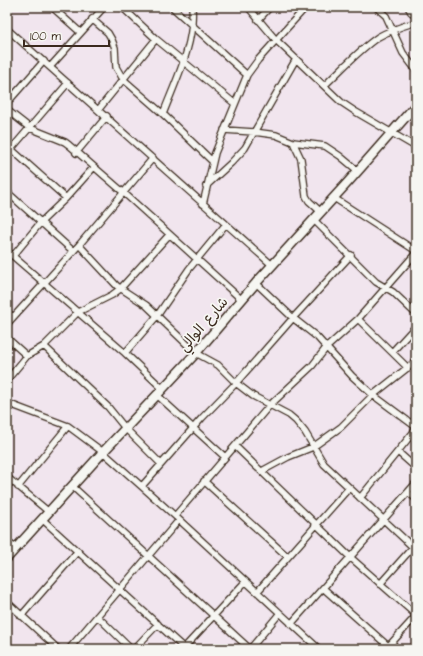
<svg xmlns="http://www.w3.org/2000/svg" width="423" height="656" font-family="'Architects Daughter','Playpen Sans Arabic',sans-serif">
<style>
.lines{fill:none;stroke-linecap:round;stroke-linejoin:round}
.street-casing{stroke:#3b2a1e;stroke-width:8}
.secondary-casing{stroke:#3b2a1e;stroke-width:11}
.street{stroke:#f6f6f2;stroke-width:5.5}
.secondary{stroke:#f6f6f2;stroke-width:8}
.labels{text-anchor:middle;stroke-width:3.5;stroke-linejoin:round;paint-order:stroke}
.street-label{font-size:14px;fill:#3b2a1e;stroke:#f6f6f2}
</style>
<rect width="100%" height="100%" fill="#f1e5ee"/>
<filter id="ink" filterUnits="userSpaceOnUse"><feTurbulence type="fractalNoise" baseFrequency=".025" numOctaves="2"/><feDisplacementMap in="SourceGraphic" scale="8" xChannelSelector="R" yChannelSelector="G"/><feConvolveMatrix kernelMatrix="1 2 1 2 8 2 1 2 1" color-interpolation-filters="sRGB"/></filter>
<g filter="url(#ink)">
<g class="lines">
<!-- street casing -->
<g class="street-casing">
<path id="street" d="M52 7 80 32
M122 7 156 39 234 103
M172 7 247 75
M248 7 276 40 341 102 356 112 416 147
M376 7 386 16 403 53 416 70
M408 7 411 12 416 16
M92 19 108 33 112 40 115 48 116 67 123 79 163 114 212 161
M258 20 270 7
M7 29 272 265
M50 67 104 7
M325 85C342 69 359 50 378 37 390 30 403 26 416 22
M7 103 44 61
M99 109 156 39
M7 110 30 128 65 142 69 145 123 192 242 300
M163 114C176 80 195 44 192 7
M224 130 254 132 276 135 293 142 325 146 340 156 358 171
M293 142 301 159 306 196 309 201 321 212
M11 149 66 198
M76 153 107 116
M7 154 68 83
M206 186 231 163 245 148 296 59
M7 192 73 251
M334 198 416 251
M203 204 215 153 247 75 258 60 306 7
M314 220 376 282 393 292 416 314
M79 245 117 286 146 305 196 353 218 365 236 383 253 396 289 415 296 421 305 432 324 464 416 550
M7 251 125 353 163 389
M13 256 41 222 66 198 94 167
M256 283 293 318 317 337 352 376 373 395 416 427
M7 312 13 317
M358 319 408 368
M7 324 79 245 153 158
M7 338 27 356
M44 346 108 407 125 428 161 464
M392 352 416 326
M125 353 157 316 189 269 226 224
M7 380 27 356 44 346 78 312 112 295 120 289 169 235
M157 395 225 457
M7 403 68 426 103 452 175 516 319 649
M235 446 350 557 416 615
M398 452 416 468
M262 471 288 457 313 447 341 427 373 395 416 361
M7 477 49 512
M204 481 288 557
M72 486 250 649 280 613
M142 486 202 418 236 383 293 318 351 255
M18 487 68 426
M408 492 416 499
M360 498 416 429
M175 516 270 405 312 366 326 348 358 319 416 253
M42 519 185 649
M7 541 16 549
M380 584 413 547
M323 588 388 646
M257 592 349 488
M7 602 58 649
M21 616 78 551
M97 616 131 649
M291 624 416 483
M69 649 179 520
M134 649 158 624
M183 649 245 582
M386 649 416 616"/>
</g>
<!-- secondary casing -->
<g class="secondary-casing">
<path id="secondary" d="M7 558 103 452 157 395 196 353 256 283 349 181 416 105"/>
</g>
<!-- street -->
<use href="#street" class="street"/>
<!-- secondary -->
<use href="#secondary" class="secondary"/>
</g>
</g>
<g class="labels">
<!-- street labels -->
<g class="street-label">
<text transform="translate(203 324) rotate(-49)" y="5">شارع الوالي</text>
</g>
</g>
<!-- margin -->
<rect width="423" height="656" fill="none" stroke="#f6f6f2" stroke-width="24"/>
<rect x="12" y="12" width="399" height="632" fill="none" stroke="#3b2a1e" stroke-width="1.5" filter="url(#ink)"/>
<!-- scale -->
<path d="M24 40v6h85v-6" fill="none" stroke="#3b2a1e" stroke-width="2"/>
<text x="30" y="40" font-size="12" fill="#3b2a1e" stroke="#f6f6f2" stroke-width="3" paint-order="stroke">100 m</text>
</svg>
